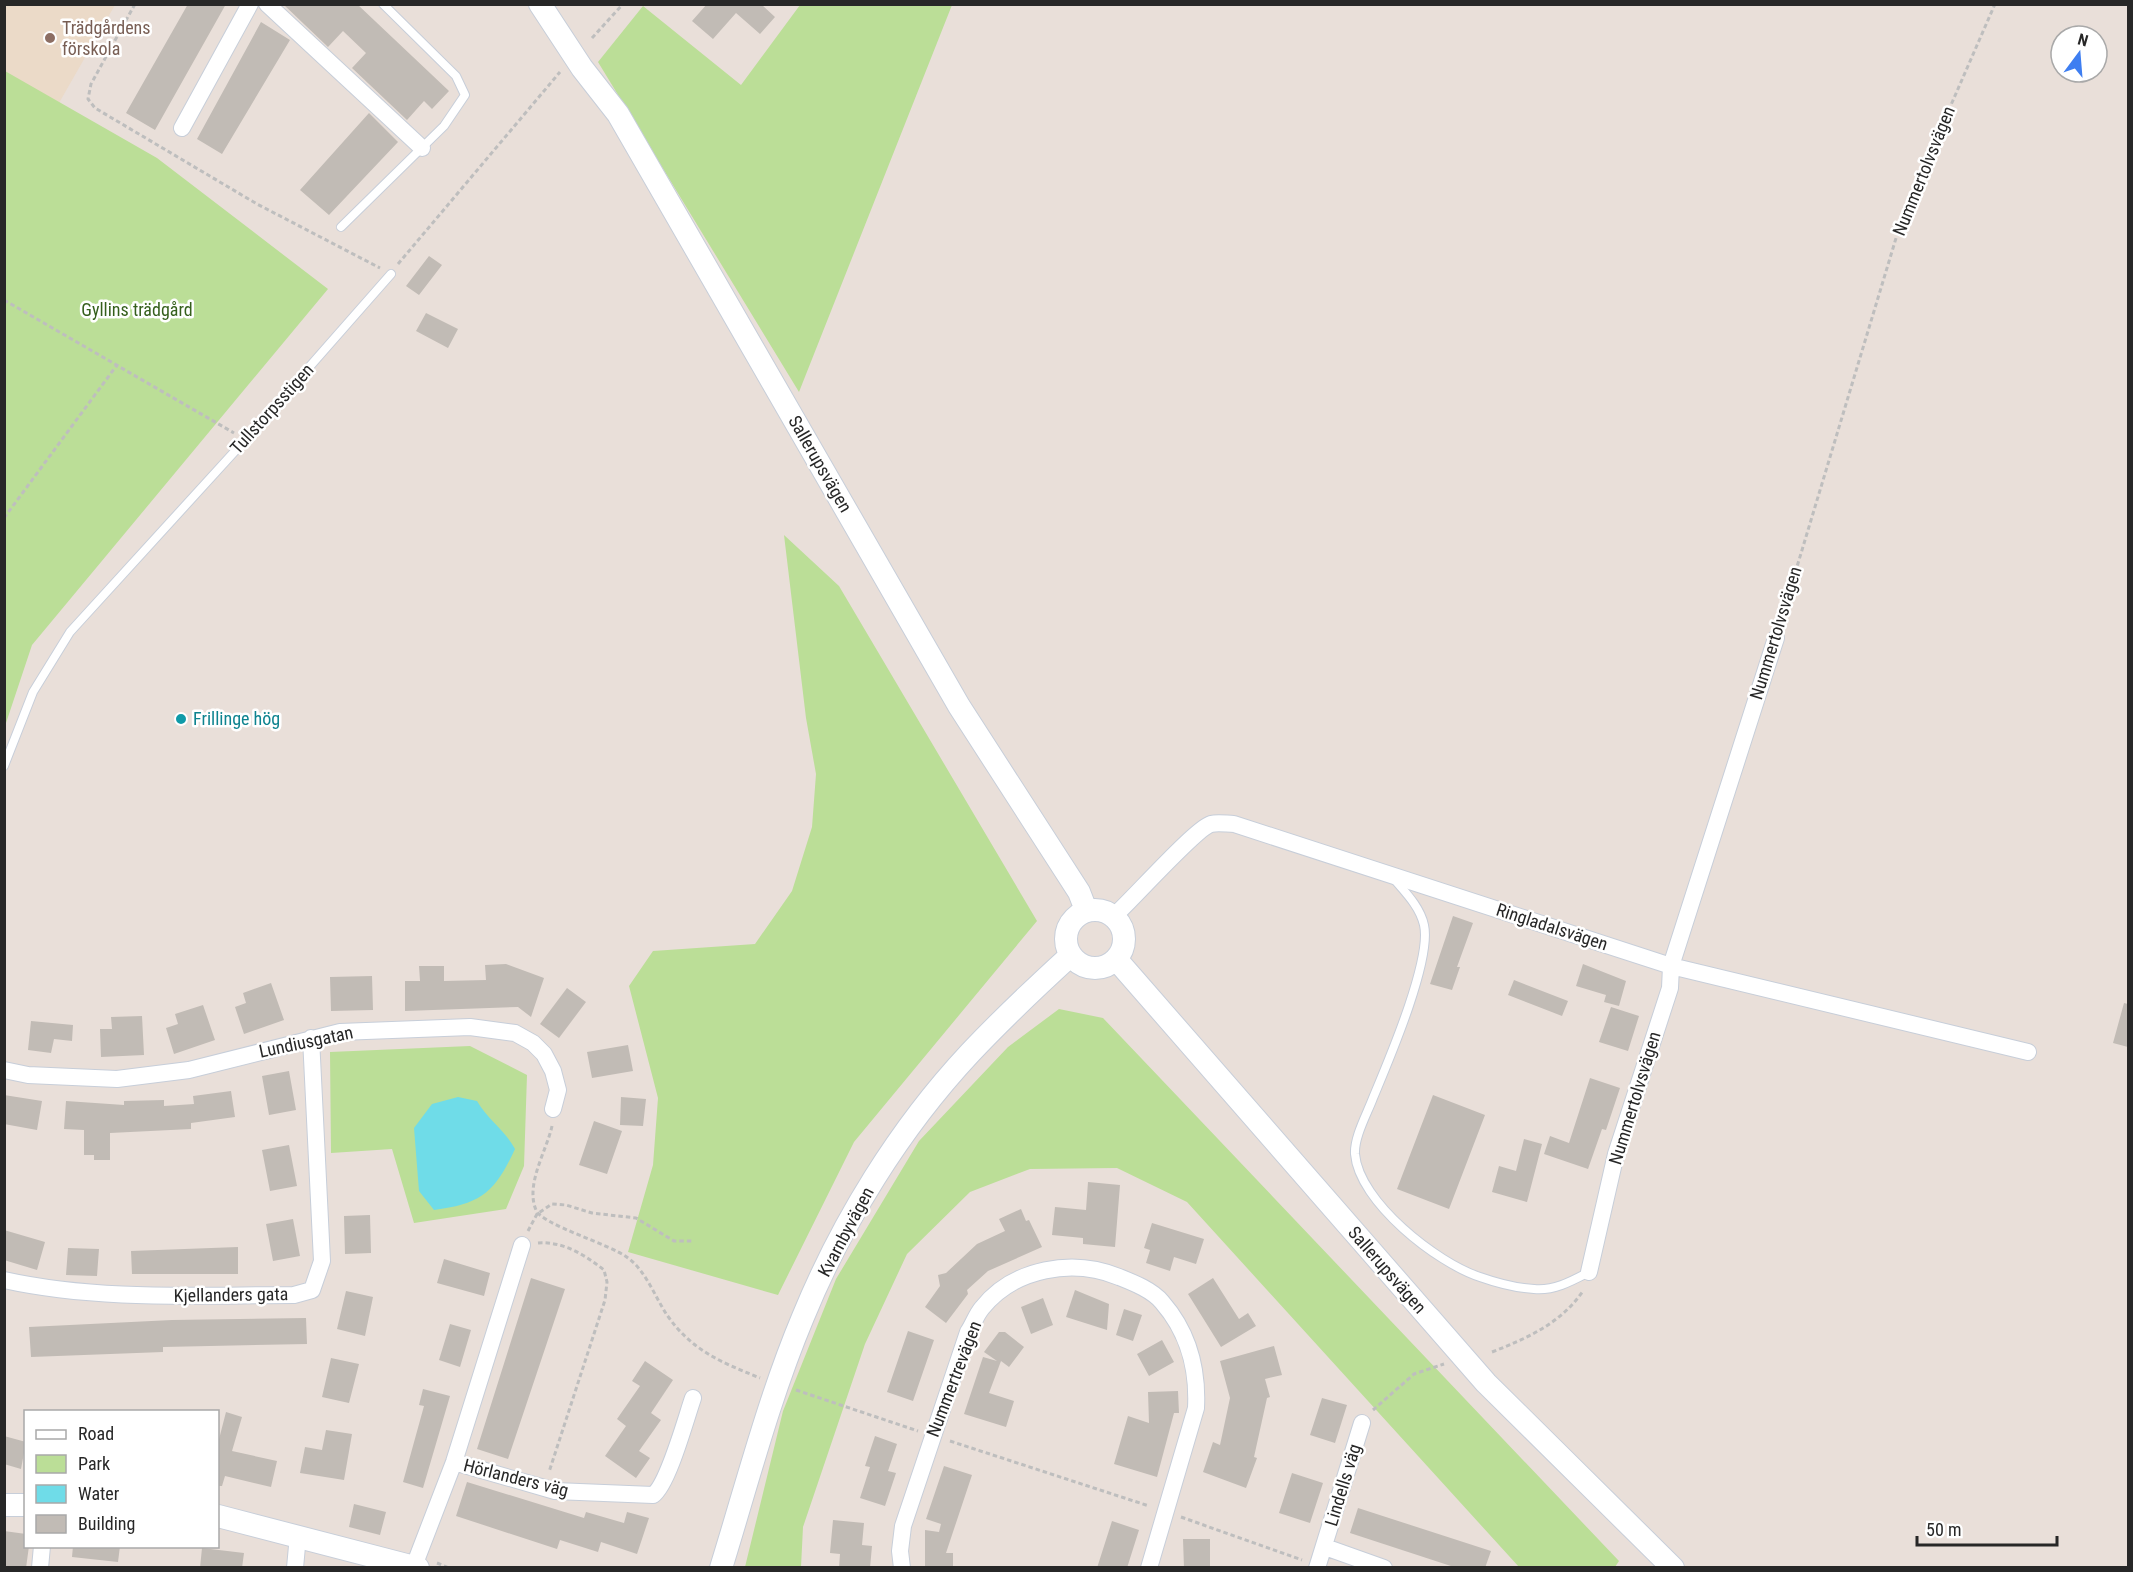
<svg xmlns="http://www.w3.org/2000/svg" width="2133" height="1572" font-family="'Roboto Condensed',sans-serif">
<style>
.education{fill:#ebdac8}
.green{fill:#bbde97}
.water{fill:#6fdce8}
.building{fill:#c1bbb5}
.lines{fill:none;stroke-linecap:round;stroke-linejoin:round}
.lane-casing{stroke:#c7ced9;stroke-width:10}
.street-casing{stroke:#c7ced9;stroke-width:18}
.secondary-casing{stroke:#c7ced9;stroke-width:24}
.path{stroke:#bebebe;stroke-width:3;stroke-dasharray:4.5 3;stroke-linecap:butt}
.lane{stroke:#fff;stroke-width:8}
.street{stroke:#fff;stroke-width:16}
.secondary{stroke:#fff;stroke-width:22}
.education-dot{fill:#8d6e63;stroke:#fff;stroke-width:2}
.culture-dot{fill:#0f9aa8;stroke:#fff;stroke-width:2}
.labels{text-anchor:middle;stroke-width:5;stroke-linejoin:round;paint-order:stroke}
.education-label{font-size:18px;fill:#785e54;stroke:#fff;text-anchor:start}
.street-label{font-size:18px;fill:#272727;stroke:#fff}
.park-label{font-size:18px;fill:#355f1c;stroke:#fff}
.culture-label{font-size:18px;fill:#0d838f;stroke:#fff;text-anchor:start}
</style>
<rect width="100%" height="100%" fill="#e9dfd9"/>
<!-- education -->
<path class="education" d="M5 5H115L59 103 5 72Z"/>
<!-- green -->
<path class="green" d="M800 5H952L799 392 598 62 643 6 741 85Z
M5 71 157 158 328 289 32 645 5 726Z
M784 535 839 586 1037 921 854 1142 778 1295 628 1252 653 1165 658 1098 629 986 653 951 755 944 792 891 812 827 816 774 806 718Z
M1059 1009 1103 1018 1619 1561 1615 1567H1519L1187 1202 1117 1168 1030 1169 970 1192 907 1254 865 1344 803 1527 801 1567H745L783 1411 836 1279 919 1141 1008 1047Z
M470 1046 527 1075 524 1166 506 1209 414 1223 392 1149 331 1153 330 1052Z"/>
<!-- water -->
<path class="water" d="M458 1097 477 1101C488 1120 505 1130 515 1149 495 1192 482 1204 434 1210L419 1191 414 1128 432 1104Z"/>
<!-- building -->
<path class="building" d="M188 4H226L155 130 126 113Z
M283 4H357L449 91 432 109 424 101 407 120 352 68 366 53 343 31 328 47Z
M707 4H761L775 17 760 34 736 13 713 39 692 21Z
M261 22 290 40 222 154 197 139Z
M369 113 398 142 329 215 300 190Z
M429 256 442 265 419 295 406 286Z
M426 313 458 329 448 348 416 331Z
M1453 916 1473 923 1457 967H1460L1452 990 1430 984Z
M506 964 544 978 531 1017 518 1007 405 1011V981H420L419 966H444V981L486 980 485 965Z
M1583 964 1626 981 1619 1006 1604 1002 1606 995 1576 986Z
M372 976 373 1010 331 1011 330 977Z
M1514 980 1568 1001 1562 1016 1508 995Z
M271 983 284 1020 244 1034 235 1007 246 1003 243 993Z
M567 988 586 1002 559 1038 540 1024Z
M2124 1003 2128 1004V1047L2113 1043Z
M203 1005 215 1040 174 1054 166 1028 178 1024 175 1014Z
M1611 1007 1639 1016 1628 1051 1599 1042Z
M142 1016 144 1055 101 1057 100 1029H112L111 1017Z
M31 1021 73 1025 72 1041 54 1039 51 1053 28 1050Z
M628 1045 633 1071 592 1078 587 1052Z
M289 1071 296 1110 269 1115 262 1076Z
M1590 1078 1620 1088 1606 1130 1602 1129 1588 1169 1544 1154 1550 1136 1569 1143Z
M231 1091 235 1117 191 1123V1129L110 1133V1160H94V1155H84V1130L64 1129 66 1101 124 1105V1101L164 1100V1106L194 1104 193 1096Z
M4 1095 42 1101 37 1130 4 1124Z
M1433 1095 1485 1115 1449 1209 1397 1189Z
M621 1097 646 1099 643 1126 620 1125Z
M594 1121 622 1131 607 1174 579 1165Z
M1524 1139 1542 1144 1527 1202 1492 1192 1499 1166 1516 1171Z
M289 1145 297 1186 270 1191 262 1150Z
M1088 1182 1120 1185 1115 1247 1083 1244V1238L1052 1235 1055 1207 1086 1210Z
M1021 1209 1026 1221 1029 1220 1042 1247 988 1271 967 1290 968 1294 946 1323 925 1307 940 1286 938 1275 946 1273 977 1244 1005 1231 999 1219Z
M370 1215 371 1253 345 1254 344 1216Z
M293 1219 300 1256 273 1261 266 1224Z
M1152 1223 1204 1239 1196 1264 1174 1257 1170 1271 1146 1263 1150 1250 1144 1248Z
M4 1230 45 1242 37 1270 4 1260Z
M238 1247V1274H132L131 1251Z
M68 1248 99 1249 97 1276 66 1275Z
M444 1259 490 1273 484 1296 437 1283Z
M531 1278 565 1289 508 1459 477 1449Z
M1213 1278 1239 1319 1248 1313 1256 1326 1221 1347 1188 1294Z
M1075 1290 1109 1304 1107 1330 1066 1317Z
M346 1291 373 1297 365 1336 337 1329Z
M1043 1298 1053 1325 1031 1334 1021 1307Z
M1124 1309 1142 1315 1133 1341 1116 1335Z
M306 1318 307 1344 163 1347V1352L31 1357 29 1327 172 1320Z
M450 1324 471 1330 460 1367 439 1360Z
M908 1331 934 1340 913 1401 887 1392Z
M999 1332H1005L1024 1347 1009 1367 1001 1361 989 1393 1014 1401 1006 1427 964 1414 983 1357 997 1361 984 1352Z
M1162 1340 1174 1362 1149 1376 1137 1354Z
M1274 1346 1282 1375 1265 1379 1270 1397 1267 1398 1254 1457 1257 1458 1246 1488 1203 1472 1213 1442 1220 1445 1230 1398 1220 1361Z
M331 1358 359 1364 349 1403 322 1397Z
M645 1361 673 1380 651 1413 661 1420 639 1451 650 1458 636 1478 605 1456 626 1426 617 1419 640 1386 632 1381Z
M423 1389 450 1396 423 1488 403 1482 424 1406 419 1405Z
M1178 1391 1179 1413H1174L1157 1477 1114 1464 1128 1416 1149 1423 1148 1392Z
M1322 1398 1347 1405 1335 1443 1310 1435Z
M226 1412 242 1417 232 1451 277 1461 271 1487 225 1476 222 1486H218V1443Z
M326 1430 352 1434 344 1480 300 1473 305 1447 322 1450Z
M4 1436 26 1442 21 1469 4 1464Z
M875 1436 897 1444 888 1471 896 1473 885 1506 860 1498 870 1467 865 1466Z
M944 1466 972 1475 946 1553H953V1568H925V1530L939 1532 941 1524 926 1519Z
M1292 1473 1323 1483 1310 1523 1279 1513Z
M467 1482 584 1518 586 1512 624 1523 627 1512 649 1518 637 1554 601 1542 598 1552 560 1540 557 1549 456 1516Z
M354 1504 386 1512 380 1535 349 1527Z
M1358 1508 1491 1551 1485 1568H1457L1350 1533Z
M833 1520 864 1523 862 1545 872 1546 870 1568H839L840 1554 830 1553Z
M1112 1521 1139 1530 1127 1568H1097Z
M4 1531 26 1534V1546H29L26 1568H4Z
M1183 1539H1210V1568H1184Z
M73 1546H120L118 1562 72 1557Z
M202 1548 244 1553 242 1568H200Z"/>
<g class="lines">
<!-- lane casing -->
<g class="lane-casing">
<path id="lane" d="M341 227 444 126 465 95 456 76 383 4
M4 766 33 692 70 632 246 439 391 274
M1394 879C1406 893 1420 907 1424 925 1432 960 1388 1062 1373 1098 1367 1114 1354 1137 1355 1154 1359 1202 1437 1263 1480 1277 1497 1283 1516 1288 1534 1289 1554 1291 1572 1281 1589 1272"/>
</g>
<!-- street casing -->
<g class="street-casing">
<path id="street" d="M267 4 422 148
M182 128 250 4
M1114 916C1132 900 1196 828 1211 824 1218 822 1227 824 1234 824L1671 966 2028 1052
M4 1070 28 1075 117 1079 189 1070 340 1032 470 1027 515 1033 533 1043 544 1054 553 1071 558 1090 553 1109
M1589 1272 1616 1154 1670 988 1671 966 1776 638
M4 1280C99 1301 198 1295 294 1295L312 1290 322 1261 311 1038
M454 1462 555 1491 653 1495C668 1485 686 1418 693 1398
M1325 1547 1384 1568
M414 1566 454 1462 522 1245
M40 1568 42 1546
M295 1568 298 1535
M902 1568 900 1551 903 1526 968 1332C973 1325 976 1315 982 1308 1014 1268 1073 1258 1119 1277 1134 1283 1152 1290 1162 1302 1189 1333 1198 1368 1196 1408L1149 1568
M1317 1568 1362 1423"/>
</g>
<!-- secondary casing -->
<g class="secondary-casing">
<path id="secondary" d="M540 4 582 68 618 114 959 706 1079 892 1086 910
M1066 939a29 29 0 1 1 58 0a29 29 0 1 1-58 0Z
M1116 959 1486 1383 1673 1568
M4 1505H26
M218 1516 418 1568
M721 1568C747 1484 769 1398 803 1317 842 1222 899 1129 970 1053 1002 1019 1036 987 1071 955"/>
</g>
<!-- path -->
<path class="path" d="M135 4 91 84 88 99 95 108 257 204 380 268
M592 38 623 4
M398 264 560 72
M4 300 234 433
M4 518 117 365
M1780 623 1903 215 1995 4
M552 1126C547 1150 525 1184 536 1210 542 1225 610 1244 628 1258 646 1271 655 1297 667 1315 692 1351 721 1362 760 1378
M528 1231 537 1214 552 1204 566 1205 592 1213 636 1218 674 1241H692
M538 1243C563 1241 585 1255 604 1270L607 1282 605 1300 549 1472
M1492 1352C1528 1338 1561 1323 1583 1291
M796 1390 918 1431
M1373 1410 1414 1374 1444 1364
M950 1441 1149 1506
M1181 1517 1302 1560
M437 1563 449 1568"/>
<!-- lane -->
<use href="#lane" class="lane"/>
<!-- street -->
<use href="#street" class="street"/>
<!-- secondary -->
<use href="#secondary" class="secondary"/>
</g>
<!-- markers -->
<circle class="education-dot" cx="50" cy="38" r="6"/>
<circle class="culture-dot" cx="181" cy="719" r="6"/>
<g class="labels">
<!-- education labels -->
<g class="education-label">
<text x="62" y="34">Trädgårdens<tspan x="62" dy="21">förskola</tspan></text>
</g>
<!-- street labels -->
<g class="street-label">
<text transform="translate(1924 171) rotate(-68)" y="6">Nummertolvsvägen</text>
<text transform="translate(272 409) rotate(-48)" y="6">Tullstorpsstigen</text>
<text transform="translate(820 464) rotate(60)" y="6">Sallerupsvägen</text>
<text transform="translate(1776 633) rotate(-73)" y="6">Nummertolvsvägen</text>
<text transform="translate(1552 927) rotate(18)" y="6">Ringladalsvägen</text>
<text transform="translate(306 1042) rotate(-12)" y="6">Lundiusgatan</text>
<text transform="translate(1635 1098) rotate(-73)" y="6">Nummertolvsvägen</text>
<text transform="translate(846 1232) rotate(-62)" y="6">Kvarnbyvägen</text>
<text transform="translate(1387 1270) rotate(49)" y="6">Sallerupsvägen</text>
<text transform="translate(231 1295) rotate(-1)" y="6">Kjellanders gata</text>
<text transform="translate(954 1379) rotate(-69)" y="6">Nummertrevägen</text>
<text transform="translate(516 1478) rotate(14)" y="6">Hörlanders väg</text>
<text transform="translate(1343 1485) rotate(-73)" y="6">Lindells väg</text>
</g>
<!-- park labels -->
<g class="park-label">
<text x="137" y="316">Gyllins trädgård</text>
</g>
<!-- culture labels -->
<g class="culture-label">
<text x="193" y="725">Frillinge hög</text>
</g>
</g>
<!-- border -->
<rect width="2133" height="1572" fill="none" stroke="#272727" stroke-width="12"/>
<!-- legend -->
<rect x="24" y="1410" width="195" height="138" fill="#ffffff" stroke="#a9a9a9" stroke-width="1.5"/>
<rect x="36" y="1430" width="30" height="9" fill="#ffffff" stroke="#a9a9a9" stroke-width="1.5"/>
<text x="78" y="1440" font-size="18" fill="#272727">Road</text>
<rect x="36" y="1455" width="30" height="18" fill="#bbde97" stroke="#a9a9a9" stroke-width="1.5"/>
<text x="78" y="1470" font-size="18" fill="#272727">Park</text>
<rect x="36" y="1485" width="30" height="18" fill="#6fdce8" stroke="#a9a9a9" stroke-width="1.5"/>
<text x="78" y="1500" font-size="18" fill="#272727">Water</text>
<rect x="36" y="1515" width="30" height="18" fill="#c1bbb5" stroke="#a9a9a9" stroke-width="1.5"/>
<text x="78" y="1530" font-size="18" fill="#272727">Building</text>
<!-- north arrow -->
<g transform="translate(2079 54) rotate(16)"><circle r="28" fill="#ffffff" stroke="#a9a9a9" stroke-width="1.5"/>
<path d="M0-4.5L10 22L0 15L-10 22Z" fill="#3e7ef1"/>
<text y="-9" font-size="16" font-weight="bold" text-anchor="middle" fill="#272727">N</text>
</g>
<!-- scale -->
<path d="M1917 1536v9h140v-9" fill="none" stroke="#272727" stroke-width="3"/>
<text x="1926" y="1536" font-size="18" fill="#272727" stroke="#ffffff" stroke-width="4.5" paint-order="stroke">50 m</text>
</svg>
